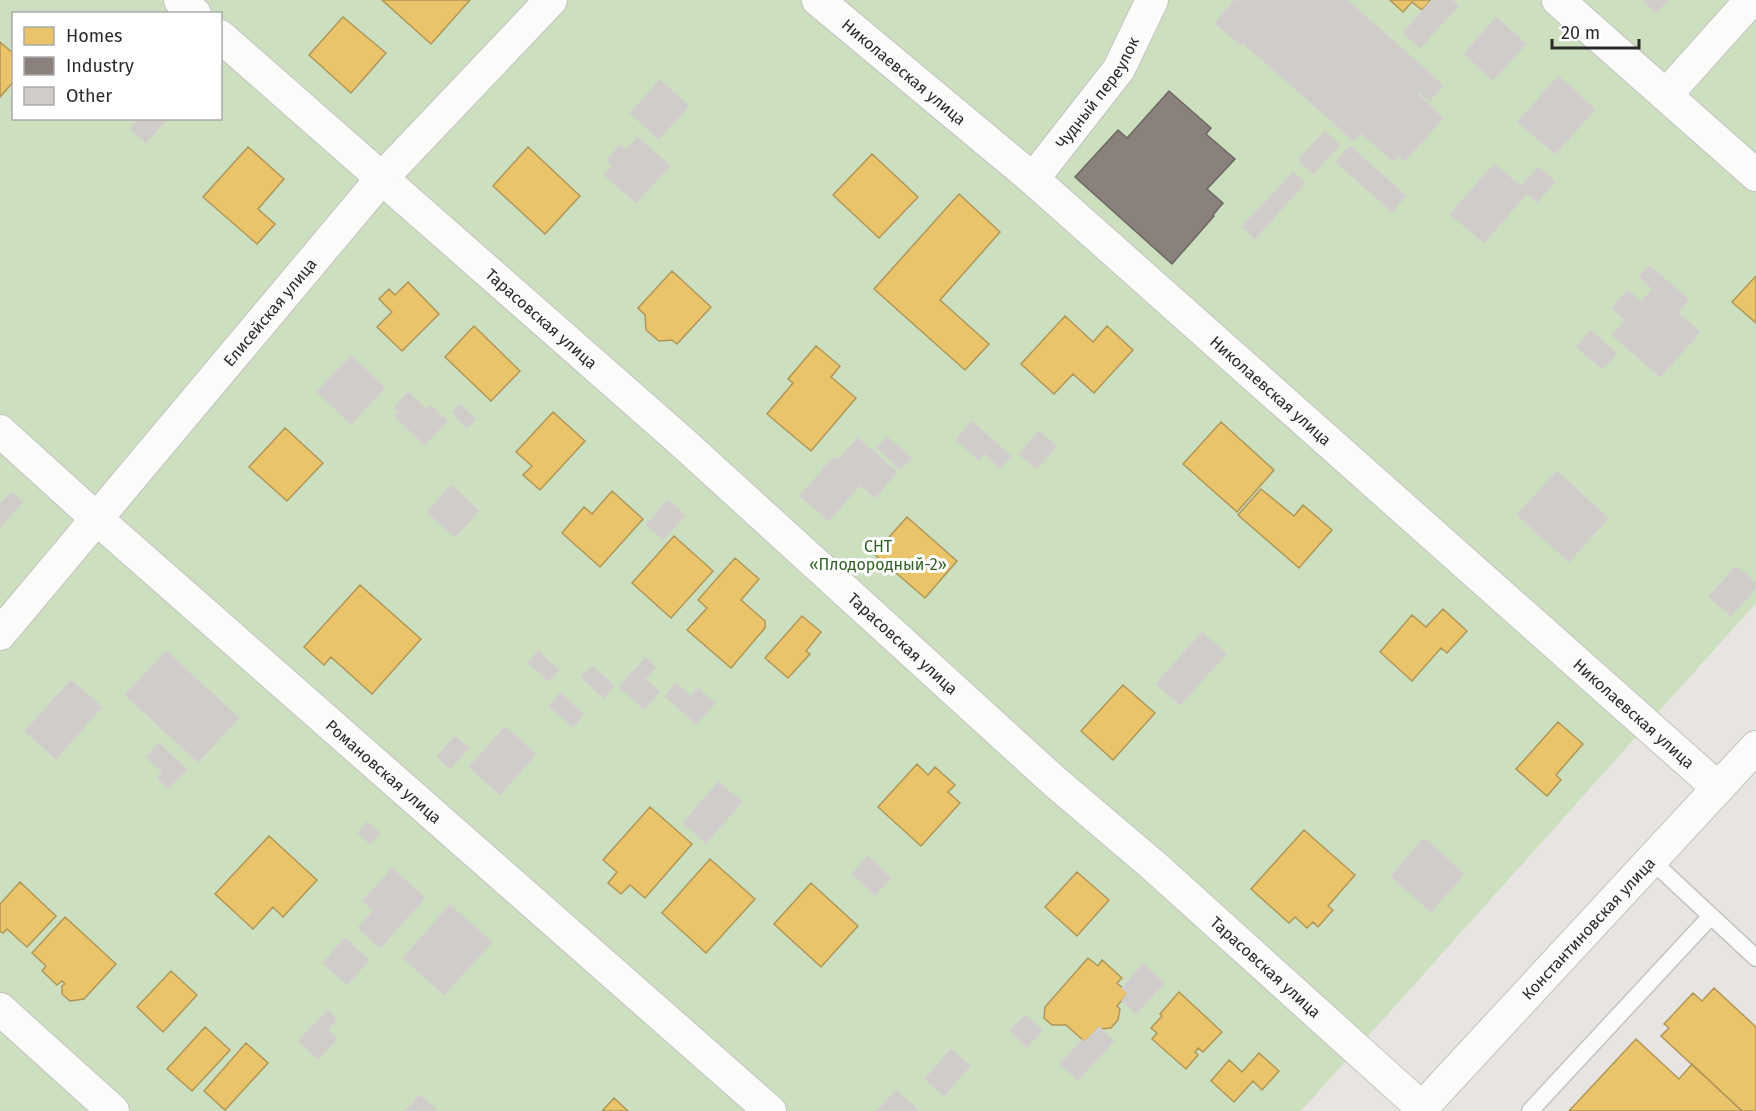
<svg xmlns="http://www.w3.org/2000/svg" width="1756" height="1111" font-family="'Fira Sans',sans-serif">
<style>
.green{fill:#ccdfbe;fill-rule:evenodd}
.homes{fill:#e9c46a;stroke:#b09657;stroke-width:1.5}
.industry{fill:#8a817c;stroke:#6d6763;stroke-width:1.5}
.building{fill:#cfccca;stroke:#d2d0cd;stroke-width:1.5}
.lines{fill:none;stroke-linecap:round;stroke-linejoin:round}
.service-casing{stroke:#c4c2c3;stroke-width:19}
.minor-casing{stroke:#c4c2c3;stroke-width:34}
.service{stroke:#fbfbfa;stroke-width:16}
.minor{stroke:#fbfbfa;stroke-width:32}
.labels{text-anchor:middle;stroke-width:6;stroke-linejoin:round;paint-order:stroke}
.street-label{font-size:16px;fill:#2a2a2a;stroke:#fff}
.park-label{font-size:16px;fill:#2f5f23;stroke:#fff}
</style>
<rect width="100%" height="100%" fill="#e7e4e1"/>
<!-- green -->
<path class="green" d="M0 0H1756V603L1301 1111H0ZM14 14H220V118H14Z"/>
<!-- homes -->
<path class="homes" d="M382 0H470L431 44Z
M1390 0H1431L1422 10 1412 2 1403 12Z
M343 17 386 53 351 93 309 55Z
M0 42 14 54V81L0 97Z
M248 147 284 179 258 209 275 224 257 244 203 197Z
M528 147 580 196 545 234 493 186Z
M872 154 918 197 879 238 833 195Z
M959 194 1000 232 940 300 989 344 965 370 874 289Z
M672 271 711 307 677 344 672 340 659 341 646 330 645 315 638 308Z
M1756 276V323L1732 302Z
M408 282 439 314 402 351 377 327 392 312 379 299 389 289 395 295Z
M1065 316 1093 342 1107 326 1133 350 1094 393 1073 374 1054 394 1021 364Z
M474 326 520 371 491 401 445 357Z
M816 346 840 366 831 377 856 398 811 451 767 414 793 383 788 379Z
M553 412 585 441 540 490 523 475 532 466 516 452Z
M1221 422 1274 470 1237 512 1183 464Z
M285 428 323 463 287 501 249 467Z
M1261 489 1294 516 1303 505 1332 530 1299 568 1238 515Z
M612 491 643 519 600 567 562 533 584 507 592 514Z
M907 517 957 561 925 598 874 554Z
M674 536 713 571 671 618 632 583Z
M735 558 759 579 741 600 765 621V628L731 668 687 630 707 608 698 600Z
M360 585 421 639 372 694 331 657 324 665 304 647Z
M1443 609 1467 631 1447 653 1441 648 1412 681 1380 652 1412 615 1426 627Z
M802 616 821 632 806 651 810 654 788 678 765 658Z
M1123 685 1155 713 1113 760 1081 731Z
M1558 722 1583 744 1556 775 1561 780 1547 796 1516 769Z
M917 764 928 775 935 767 955 785 948 792 960 803 921 846 878 807Z
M650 807 692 844 645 898 630 885 621 894 608 883 617 872 603 860Z
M1304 830 1355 875 1328 906 1333 910 1318 927 1313 922 1307 928 1295 917 1289 923 1251 889Z
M269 836 317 880 283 917 273 907 253 929 215 894Z
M710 859 755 899 706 953 662 913Z
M1077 872 1109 900 1077 936 1045 907Z
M20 882 56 916 27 947 7 929 3 933 0 931V904Z
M811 883 858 926 821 967 774 924Z
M65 917 116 964 84 999 70 1001 62 994V986L65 984 62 981 57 985 42 971 46 966 32 953Z
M1088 958 1098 966 1102 960 1122 978 1117 983 1128 993 1117 1006 1120 1009 1118 1020 1111 1028 1101 1029 1099 1027 1085 1042 1066 1025H1052L1044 1018 1045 1007Z
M171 971 197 995 163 1032 137 1007Z
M1714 988 1756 1027V1111H1742L1661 1036 1669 1028 1664 1024 1693 993 1702 1001Z
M1179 992 1222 1032 1203 1052 1198 1048 1195 1052 1198 1055 1186 1069 1152 1039 1157 1033 1151 1028 1162 1016 1160 1014Z
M205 1027 230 1050 192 1091 167 1069Z
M1636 1039 1679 1079 1692 1064 1742 1111H1569Z
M246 1043 268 1063 225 1110 204 1091Z
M1259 1053 1279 1071 1262 1090 1253 1081 1234 1102 1211 1081 1229 1060 1242 1072Z
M614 1098 628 1111H602Z"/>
<!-- industry -->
<path class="industry" d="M1169 91 1211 128 1206 134 1235 159 1207 189 1223 203 1213 215 1214 216 1172 264 1075 177 1118 130 1127 138Z"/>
<!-- building -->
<path class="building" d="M1235 0H1347L1443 85 1429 101 1419 92 1417 94 1443 118 1405 161 1398 155 1393 161 1361 133 1354 141 1243 43 1240 45 1215 23Z
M1432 0H1452L1458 6 1420 48 1403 33Z
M1642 0H1668L1656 13Z
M1496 17 1526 44 1493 80 1464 54Z
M1558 76 1595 109 1555 154 1518 122Z
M660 80 689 106 659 139 630 113Z
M139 118H168L146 143 130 129Z
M1325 131 1340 145 1313 174 1298 160Z
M638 137 670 166 636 203 604 175 612 166 607 160 620 145 626 150Z
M1350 146 1406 196 1392 212 1336 162Z
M1494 164 1521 186 1538 167 1555 181 1538 202 1527 193 1484 243 1450 214Z
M1293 172 1305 183 1255 239 1242 227Z
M1650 266 1689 300 1678 312 1639 277Z
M1628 290 1641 302 1652 290 1700 332 1660 377 1612 335 1625 320 1612 308Z
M1591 330 1617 354 1602 369 1576 347Z
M351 356 385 388 351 424 317 392Z
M408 392 426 409 430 405 447 421 425 445 395 417 399 412 394 408Z
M460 404 476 419 467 428 452 413Z
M971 421 1011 456 1000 468 984 453 979 460 956 440Z
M1039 431 1056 446 1037 469 1019 454Z
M887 437 911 458 901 469 877 448Z
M858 438 897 472 875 498 860 485 829 521 800 496 834 457 838 460Z
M1557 471 1608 518 1569 562 1517 515Z
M451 485 479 511 455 537 427 512Z
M11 492 23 502 0 527V504Z
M668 500 685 515 663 540 646 525Z
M1736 566 1756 583V588L1731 616 1709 597Z
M1202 632 1226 654 1180 705 1156 684Z
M166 651 239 718 198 762 125 695Z
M538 651 559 670 549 681 528 663Z
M646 657 656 667 645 679 660 692 644 709 619 687Z
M592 666 614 686 604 698 581 677Z
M71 680 102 707 56 759 25 731Z
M676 683 691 696 698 689 715 703 696 724 665 696Z
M560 693 584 714 573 727 549 706Z
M505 727 536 754 500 795 469 767Z
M455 736 469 748 450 769 437 757Z
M159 743 187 770 168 788 158 778 163 773 146 757Z
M718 782 742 802 706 843 683 823Z
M367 822 380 833 370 844 358 833Z
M1424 838 1464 874 1431 912 1391 876Z
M868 856 891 878 875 895 852 874Z
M392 868 425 898 380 948 358 928 373 911 363 901Z
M450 905 492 942 444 995 403 958Z
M345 938 369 960 347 985 323 963Z
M1143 964 1164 983 1136 1014 1122 1001 1128 993 1122 988Z
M328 1010 337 1019 328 1030 337 1039 318 1059 298 1041Z
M1025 1015 1042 1030 1027 1047 1010 1031Z
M1099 1027 1114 1041 1078 1080 1060 1064 1082 1040 1085 1042Z
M951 1049 970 1066 944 1096 925 1079Z
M896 1090 919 1111H877Z
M420 1095 438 1111H406Z"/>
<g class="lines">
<!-- service casing -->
<g class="service-casing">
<path id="service" d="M1651 860 1756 958
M1530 1111 1711 916"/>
</g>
<!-- minor casing -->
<g class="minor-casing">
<g id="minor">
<path d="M180 0 195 14"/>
<path id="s1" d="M818 0 1033 179 1718 788"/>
<path d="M1558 0 1756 175"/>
<path id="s2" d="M220 36 681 441 1054 781 1154 866 1422 1108"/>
<path d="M1666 95 1751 0"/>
<path id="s3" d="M1033 179 1119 69 1152 0"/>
<path id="s4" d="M0 431 97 519 770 1111"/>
<path id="s5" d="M0 634 382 178 551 0"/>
<path d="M0 1009 113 1111"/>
<path id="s6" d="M1419 1111 1756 747"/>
</g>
</g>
<!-- service -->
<use href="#service" class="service"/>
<!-- minor -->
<use href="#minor" class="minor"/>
</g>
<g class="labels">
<!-- street labels -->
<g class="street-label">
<text dy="6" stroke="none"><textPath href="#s1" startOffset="112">Николаевская улица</textPath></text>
<text dy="6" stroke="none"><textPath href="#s3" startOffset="108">Чудный переулок</textPath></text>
<text dy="6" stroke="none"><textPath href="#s5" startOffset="420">Елисейская улица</textPath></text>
<text dy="6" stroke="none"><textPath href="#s2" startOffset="428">Тарасовская улица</textPath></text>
<text dy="6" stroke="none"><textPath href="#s1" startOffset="598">Николаевская улица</textPath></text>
<text dy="6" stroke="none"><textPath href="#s2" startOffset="914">Тарасовская улица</textPath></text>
<text dy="6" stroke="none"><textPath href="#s1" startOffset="1084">Николаевская улица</textPath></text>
<text dy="6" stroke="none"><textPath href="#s4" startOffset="513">Романовская улица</textPath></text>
<text dy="6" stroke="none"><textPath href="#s6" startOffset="249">Константиновская улица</textPath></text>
<text dy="6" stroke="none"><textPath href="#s2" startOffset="1400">Тарасовская улица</textPath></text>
</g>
<!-- park labels -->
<g class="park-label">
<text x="878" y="552">СНТ<tspan x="878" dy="18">«Плодородный-2»</tspan></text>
</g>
</g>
<!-- legend -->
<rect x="12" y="12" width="210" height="108" fill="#ffffff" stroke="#aaaaaa" stroke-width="1.5"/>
<rect x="24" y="27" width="30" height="18" fill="#e9c46a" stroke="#aaaaaa" stroke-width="1.5"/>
<text x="66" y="42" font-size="18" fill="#2a2a2a">Homes</text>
<rect x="24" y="57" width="30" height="18" fill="#8a817c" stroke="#aaaaaa" stroke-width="1.5"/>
<text x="66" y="72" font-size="18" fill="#2a2a2a">Industry</text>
<rect x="24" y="87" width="30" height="18" fill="#cfccca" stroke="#aaaaaa" stroke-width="1.5"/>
<text x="66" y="102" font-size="18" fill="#2a2a2a">Other</text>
<!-- scale -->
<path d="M1552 39v9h87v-9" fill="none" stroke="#2a2a2a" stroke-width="3"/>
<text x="1561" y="39" font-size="18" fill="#2a2a2a" stroke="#ffffff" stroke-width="4.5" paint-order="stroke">20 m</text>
</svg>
